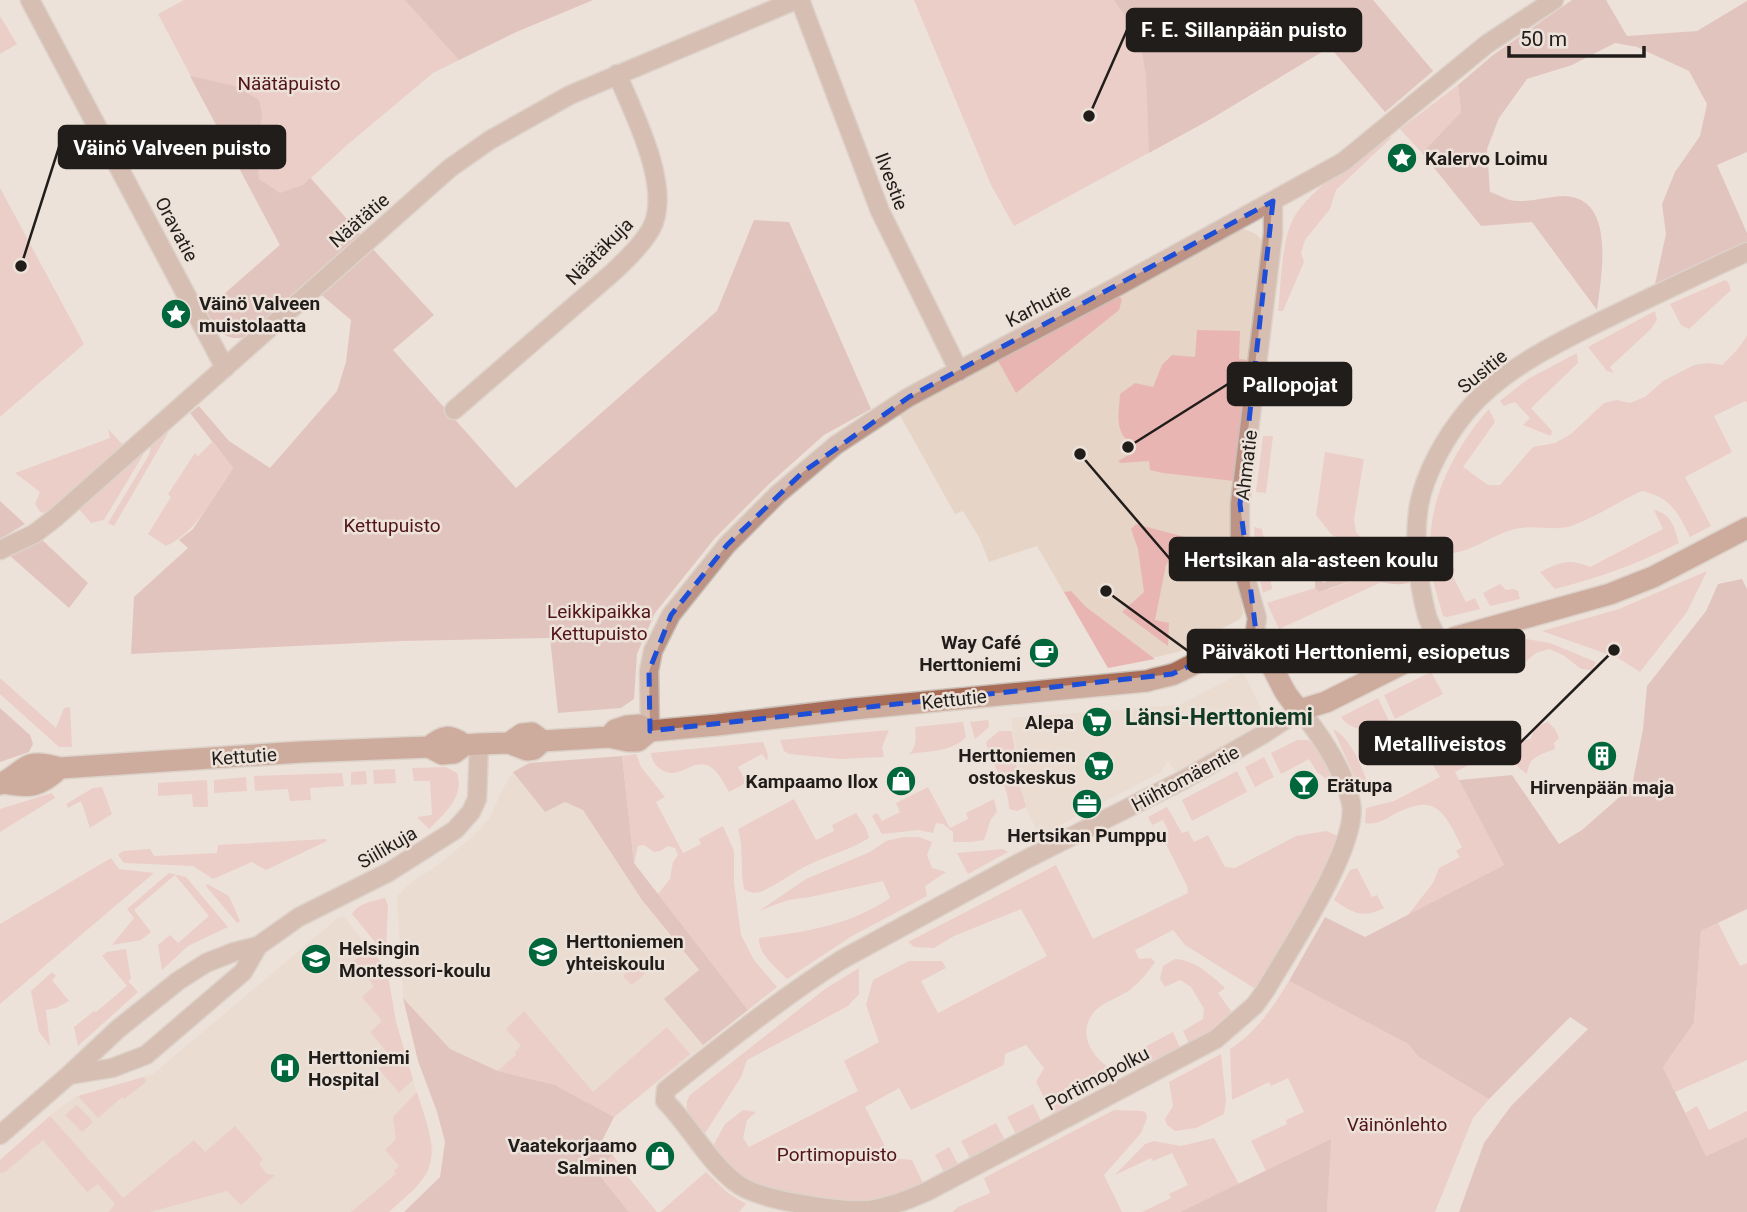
<svg xmlns="http://www.w3.org/2000/svg" width="1747" height="1212" font-family="Roboto,sans-serif">
<style>
.built{fill:#e6d4c7}
.green{fill:#e9b5b3}
.forest{fill:#d5a19f}
.lines{fill:none;stroke-linecap:round;stroke-linejoin:round}
.street-casing{stroke:#c8bfb7;stroke-width:21}
.secondary-casing{stroke:#c8bfb7;stroke-width:24}
.street{stroke:#bd9385;stroke-width:18}
.secondary{stroke:#a76b56;stroke-width:21}
.marked{fill:none;stroke:#1d4ed8;stroke-width:5;stroke-dasharray:14 9;stroke-linejoin:round}
.labels{text-anchor:middle;stroke-width:5;stroke-linejoin:round;paint-order:stroke}
.park-label{font-size:19px;fill:#521418;stroke:#ede2d9}
.poi-label{font-size:19px;font-weight:bold;fill:#211d1a;stroke:#ede2d9;text-anchor:start}
.street-label{font-size:19px;fill:#211d1a;stroke:#ede2d9}
.quarter-label{font-size:23px;font-weight:bold;fill:#103923;stroke:#ede2d9}
.leader{fill:none;stroke:#211d1a;stroke-width:2.5}
.callout-dot{fill:#211d1a;stroke:#ede2d9;stroke-width:2.5}
.callout{fill:#211d1a;stroke:#211d1a;stroke-width:2.5}
.callout-label{font-size:21px;text-anchor:middle;font-weight:bold;fill:#fff}
</style>
<rect width="100%" height="100%" fill="#ede2d9"/>
<!-- built -->
<path class="built" d="M1242 228 1256 234 1264 242 1230 516 1243 613 1240 619 1178 652 1108 668 1037 546 989 562 979 537 963 511 955 514 898 412Z
M1243 672 1268 722 1264 726 1220 748 1177 775 1168 760 1161 772 1039 836 1023 800 1011 718 1179 705Z
M513 772 545 812 565 802 583 810 642 900 737 1019 614 1117 555 1085 498 1071 449 1049 403 998 397 896 413 881 438 865 472 837 490 818 501 792Z
M339 917H344L387 970 396 1022 433 1149 428 1172 415 1188 389 1212H0V1160L53 1113 75 1097 153 1074Z"/>
<!-- green -->
<path class="green" d="M184 0H593L516 32 433 73 347 145 311 178 362 236 241 338C221 338 214 326 206 310L280 245 158 14Z
M914 0H1373L1433 71 1385 112 1330 47 1209 120 1014 226 991 185Z
M0 16 17 44 0 54Z
M1458 85 1461 112 1422 153 1400 129Z
M1390 137 1391 138 1336 190 1330 209 1305 240 1301 253 1304 262 1283 311H1278C1281 286 1281 250 1290 226 1303 191 1360 159 1390 137Z
M0 188 84 344 0 417Z
M1725 280 1728 282 1731 290 1689 329 1681 325 1670 304Z
M1118 296 1122 299 1119 310 1016 393 997 359Z
M1655 311 1657 320 1651 329 1610 367 1614 373 1607 371 1588 347Z
M1197 330 1240 331 1239 359 1249 360 1234 481 1163 473 1150 470 1149 461 1121 463 1118 461 1132 453 1134 446C1113 432 1119 416 1120 394L1135 383 1153 387 1162 365 1172 355 1195 357Z
M1747 336V403L1745 401 1714 416 1732 452 1685 477 1711 526 1690 537C1677 511 1671 498 1642 491 1619 501 1598 516 1574 525 1557 532 1539 525 1521 528 1489 532 1463 564 1430 550 1429 498 1455 447 1489 409L1495 422 1463 467 1488 485H1500L1533 447 1555 443 1571 434 1604 403 1617 400 1630 403 1645 397 1663 381 1694 365 1708 363 1722 365 1737 350Z
M1577 353 1578 363 1531 408 1552 431 1551 436 1523 425 1530 418 1515 402 1504 406 1500 401 1528 379Z
M108 429 124 446 45 513 40 512 35 504 40 492 15 473 110 438Z
M166 431 168 433 114 526 108 523 149 455 151 445Z
M1263 436H1273L1266 493 1256 492Z
M212 442 233 468C212 496 199 531 166 546L148 534 171 497 168 494 195 453 198 456Z
M143 452V455L104 520 91 523 79 509Z
M1325 452 1364 459 1354 519 1356 532 1368 545 1364 551 1332 535 1316 515Z
M1654 510C1672 514 1674 527 1679 543 1640 563 1598 578 1555 589L1540 572C1561 562 1568 558 1590 567L1663 529Z
M1136 524 1185 537 1166 565 1155 620 1169 623 1168 646 1122 612 1144 592 1138 549 1131 529Z
M1254 527 1262 529 1267 555 1256 558Z
M1268 563 1272 589 1263 593 1257 565Z
M1454 568 1455 570 1451 573 1466 602 1475 598 1480 609 1447 617 1443 616 1431 574Z
M1707 571 1687 612 1640 672 1618 658 1542 631 1619 609Z
M1356 580 1384 581 1279 629 1267 603 1315 588 1320 592Z
M1500 584 1506 590 1514 589 1518 591 1520 599 1490 606 1483 593Z
M1071 591 1086 607 1155 659 1108 668 1064 592Z
M1526 639 1550 643 1596 662 1592 670 1581 669 1563 655 1549 649 1536 653 1517 669 1497 661 1480 667 1477 673 1473 671 1466 657Z
M1431 672 1443 694 1395 719 1384 695Z
M0 678 56 728 64 708 70 707 72 747H59L0 694Z
M1378 698 1389 721 1369 731C1358 729 1348 727 1341 717Z
M988 720 989 727 975 739 970 722Z
M963 722 966 737C952 752 928 751 909 754 917 747 916 737 915 727Z
M1548 722 1555 729 1559 738 1554 743 1555 749C1540 755 1529 756 1527 774 1513 765 1511 758 1513 742L1531 739C1533 729 1538 725 1548 722Z
M1483 724 1496 751 1455 772 1504 865 1408 915 1433 883 1439 868 1460 857 1456 851 1462 847C1442 808 1435 792 1391 816 1383 821 1374 825 1365 823L1366 808 1394 801 1440 777 1433 765 1477 744 1469 730Z
M1333 729C1349 736 1362 766 1367 782L1359 787Z
M889 730 882 747 884 757 840 759 789 754 784 751 780 740Z
M999 731H1012L1019 783 1026 807 1017 811 1009 809C1009 783 991 766 986 742Z
M1297 740H1308L1316 747 1332 777 1326 779 1317 772 1309 759 1281 774 1271 753Z
M763 742 768 755 767 761 762 754 738 767 744 778V784L729 792C723 783 719 771 709 766 692 758 679 781 662 770 655 766 652 761 651 753Z
M636 754 641 767 665 797 656 802 683 853 701 844 699 839 723 826 734 851V883L741 935 754 960 777 987 748 1010 658 894 670 879 673 862 678 855 675 848 668 846 660 851 654 852 644 845 638 846 634 863 622 756Z
M1264 757 1274 777 1255 787 1245 767Z
M446 767 457 773C465 797 444 814 429 829L417 817 432 815 430 781H414L412 768Z
M395 769 396 783 374 784 373 770Z
M366 771 367 784 351 785V772Z
M1237 771 1247 792 1192 821 1182 800Z
M342 773 344 786 310 788 311 800 290 801 288 789 255 791 254 776Z
M246 777 247 791 214 793V780Z
M207 780 208 807H193L192 794 158 796V783Z
M102 787 112 814 90 828 81 801 68 808 66 804 93 788Z
M928 787 950 828 968 819 966 813 994 799 997 812 991 819 984 840 971 842H953V832L943 824 936 823 933 833 919 830 882 834 872 816 877 813 882 821 900 812 896 803Z
M52 793 55 798 0 832V809Z
M794 799 816 840 834 831 832 825 856 813 866 828 869 838C850 850 829 855 808 865 792 873 777 885 760 892 754 894 749 892 744 889 740 869 744 849 738 829Z
M1167 807 1182 833 1188 831 1194 842 1208 835 1225 867 1235 868 1296 836 1326 831 1341 837C1319 885 1289 950 1254 988L1185 945 1173 930 1135 950 1139 959 1151 958 1155 962C1148 972 1140 982 1130 990 1120 997 1106 1001 1097 1009 1076 1029 1089 1054 1109 1068L1065 1095 1068 1109 1054 1117 1036 1082 1044 1068 1026 1045 1005 1054 1004 1065 911 1110 899 1088 865 1107 891 1158 912 1160 924 1185C877 1210 816 1203 767 1187 759 1185 748 1183 741 1179 730 1173 721 1156 713 1146L725 1124 743 1110 756 1112 747 1120 743 1138 749 1147 858 1091 844 1061 879 1042 866 1005 873 980 909 961H942L946 968 921 981 938 1013 1047 956 1021 909 954 936 934 948 914 947 908 942 1056 865 1093 939 1188 893 1187 886 1161 834 1168 830 1163 820 1152 825 1148 817Z
M904 837H919L932 842 927 855 932 868 946 872 925 886 927 896 852 936 787 979C776 968 758 954 759 938 809 931 848 926 890 898L883 881 810 897 788 900 759 911 806 879 870 852 886 841Z
M326 839 327 841 266 870 252 862 213 879 193 866 124 863 118 855 123 851 150 849 154 856 217 853 218 845Z
M1003 849 1008 852 968 874 957 853Z
M111 858 119 869 154 873 0 1004V924Z
M1357 868 1372 897 1377 895 1384 908C1362 919 1353 913 1334 900L1350 870Z
M169 873 186 877 228 927 188 946 162 970 158 945 170 935 178 943 209 916 175 875 134 910 151 932 141 940 112 945 134 918 127 909Z
M207 884 229 896 240 921 237 923 206 886Z
M385 898 388 905 386 952 384 953 352 914C358 903 374 901 385 898Z
M1718 923 1740 966 1747 963V1060L1675 1092 1663 1067 1694 1023 1701 931Z
M369 948 387 970 396 1022 413 1080 399 1093 379 1069 392 1058 370 1032 382 1021 362 997 374 986 353 962Z
M126 949 131 979 128 981 138 992 78 1046 74 1027 94 1011 96 1012 127 986 102 956 107 952Z
M643 958 652 968 632 985 623 976Z
M1175 959C1195 960 1211 975 1225 988L1218 993 1234 1015 1208 1036 1190 1045 1183 1031 1203 1019 1204 1009 1191 987 1180 980 1165 987 1160 979 1163 966Z
M859 968V994L848 1006 747 1060 741 1077 704 1135C694 1122 680 1111 690 1095L825 989Z
M52 972 56 976 52 980 69 1001 56 1008 46 1010 50 1046 39 1032 31 991Z
M1289 981 1408 1044 1418 1056 1570 1017 1489 1099 1473 1118 1435 1212H1327L1330 1140 1266 1171 1251 1141 1287 1124 1286 1120 1304 1112 1288 1078 1271 1086 1269 1082 1232 1100 1230 1049C1256 1033 1273 1007 1289 981Z
M524 1011 593 1092 667 1027 690 1054 614 1117 555 1085 498 1071 516 1055 515 1052 521 1046 506 1029Z
M1173 1032 1181 1050 1146 1068 1137 1051Z
M1221 1054 1226 1100 1224 1114 1196 1128 1175 1131 1167 1125 1165 1119 1173 1106 1169 1082Z
M144 1077 146 1082 124 1099 122 1097 98 1118 78 1096Z
M417 1092C424 1116 439 1148 427 1172 419 1188 401 1200 389 1212H351L396 1174 394 1171 399 1166 385 1150 396 1139 393 1117Z
M1033 1104 1042 1123 1017 1136 1007 1117Z
M77 1105 93 1122 82 1132 65 1115Z
M1697 1106 1709 1130 1747 1111V1137L1706 1156 1685 1113Z
M1114 1110 1142 1111 1146 1113 1147 1118 1141 1133 1104 1175 1122 1212H952L958 1207 990 1193 984 1178Z
M50 1116 123 1198 194 1140 205 1152 235 1126 263 1159 259 1164 267 1174 275 1175 241 1205 227 1191 150 1212H109L115 1204 98 1184 87 1192 43 1140 5 1172 0 1173V1160Z
M996 1123 1006 1142 971 1160 961 1141Z
M1214 1138 1239 1184 1180 1212H1142L1171 1198 1169 1194 1188 1185 1172 1153 1153 1161 1151 1158 1115 1175 1145 1144 1154 1141 1181 1146Z
M949 1147 959 1166 945 1174 935 1155Z
M613 1155 624 1172 657 1212H629L596 1169Z
M706 1172 728 1193 746 1204 739 1212H660Z"/>
<!-- forest -->
<path class="forest" d="M405 0H593L516 32 459 60Z
M1114 0H1373L1433 71 1385 112 1330 47 1209 120 1149 153 1146 75 1139 36Z
M1572 0H1606L1627 36 1697 31 1747 1V152L1717 165 1747 233V245L1655 284 1666 234 1662 204 1675 172 1700 136 1707 104 1689 71 1637 47 1615 43 1572 65 1527 79 1499 118 1487 149 1490 192C1497 194 1503 198 1510 200 1526 204 1547 196 1564 196 1617 197 1601 278 1597 310L1532 222 1481 226 1422 153 1461 112 1458 85 1493 55Z
M190 76 235 86 259 100 262 114 257 149 259 179 280 193 303 185 310 178 362 236 248 336C225 344 215 328 206 310L280 245Z
M754 220 789 222 871 409 824 435 769 484 715 538 655 613 637 654 634 699 621 708 558 713 550 638 402 641 131 654 134 597 188 548 179 540 193 529 233 468 190 413 199 406 229 441 270 468 337 391 346 362 351 320 319 293 372 248 434 315 393 350 516 488 717 311Z
M0 501 25 524 0 539Z
M39 537 88 583 69 608 9 555Z
M1368 545 1408 549 1409 583C1392 587 1377 579 1358 580 1346 581 1332 588 1319 592L1315 588V576L1324 583 1349 565 1357 548 1364 551Z
M1742 579 1747 589V909L1701 931 1694 1023 1663 1067 1706 1156 1747 1137V1212H1459L1484 1143 1511 1106 1588 1029 1570 1017 1489 1099 1418 1056 1408 1044 1289 981 1325 917 1365 937 1504 865 1459 780 1512 775 1559 844 1582 830 1632 786 1643 729 1647 686 1706 611 1718 584Z
M0 708 30 735 33 744 29 752 0 762Z
M622 756 634 863 748 1010 703 1045 664 999 699 970 642 900 583 810 565 802 545 812 513 772 529 763Z
M403 998 450 1049 498 1071 555 1085 614 1117 602 1141 613 1155 596 1170 629 1212H404L440 1177 445 1142 437 1112 418 1061Z
M1331 1139 1327 1212H1180Z"/>
<g class="lines">
<!-- street casing -->
<g class="street-casing">
<path id="street" d="M30 0 225 368
M800 0 880 211 959 371
M454 410 611 274C625 261 641 246 651 229 673 189 634 114 617 74
M0 550 34 534 55 518 450 168 490 140 570 95 796 0
M1440 645C1436 635 1430 625 1427 616 1418 582 1413 540 1419 505 1425 473 1446 436 1467 411 1504 366 1571 336 1622 311 1664 291 1705 271 1747 252
M1253 646 1257 618 1244 572 1240 536V504L1273 234V201
M1300 710C1321 736 1344 770 1351 803 1360 844 1287 953 1265 991L1255 1005 1216 1039 926 1192C908 1200 889 1207 870 1210 841 1212 757 1201 735 1182 707 1160 690 1126 665 1101L666 1090C722 1045 780 999 841 960L1021 862 1183 780 1262 735Z
M650 731 649 671 653 651 671 615 727 545 778 494 836 445 909 397 1120 285 1343 162 1487 44 1554 0
M69 1075 112 1068 146 1055 243 972 258 946
M0 1135 69 1075 118 1029 178 981 206 963 234 952 258 946 299 917 389 872 455 830 471 812 477 799 479 744"/>
</g>
<!-- secondary casing -->
<g class="secondary-casing">
<path id="secondary" d="M609 737 615 730 627 726 639 725 650 731 717 725 853 709 1147 681C1156 678 1165 677 1174 674 1196 665 1244 630 1264 655 1279 673 1280 692 1300 710L1326 702 1456 637 1610 594 1653 577 1747 528
M509 743 522 734 532 733 543 741 609 737 628 741H638L650 731
M429 747C443 735 449 734 465 745
M4 783C30 788 40 787 60 768
M0 784C29 770 22 757 60 768L301 752 429 747 442 754 454 753 465 745 479 744 509 743 527 750 534 749 543 741"/>
</g>
<!-- street -->
<use href="#street" class="street"/>
<!-- secondary -->
<use href="#secondary" class="secondary"/>
</g>
<!-- marked area -->
<path d="M0 0H1747V1212H0ZM1273 201 1240 504 1256 632 1253 646 1222 651 1172 674 650 731 649 671 671 615 727 545 803 472 909 397Z" fill="#ede2d9" fill-opacity=".55" fill-rule="evenodd"/>
<path class="marked" d="M1273 201 1240 504 1256 632 1253 646 1222 651 1172 674 650 731 649 671 671 615 727 545 803 472 909 397Z"/>
<!-- icons -->
<defs>
<g id="sight-disc" transform="scale(1.575)"><circle r="9.5" fill="#00673c" stroke="#ede2d9"/><path d="M0-6L1.8-2.2L6-1.7L2.9 1.2L3.7 5.4L0 3.3L-3.7 5.4L-2.9 1.2L-6-1.7L-1.8-2.2Z" fill="#fff"/></g>
<g id="cafe-disc" transform="scale(1.575)"><circle r="9.5" fill="#00673c" stroke="#ede2d9"/><path d="M-5.5-4.5H6V0H3Q3 3.5 0 3.5H-2.5Q-5.5 3.5-5.5 0ZM3-3.2v2h1.7v-2ZM-6 4.5H4V6H-6Z" fill="#fff"/></g>
<g id="supermarket-disc" transform="scale(1.575)"><circle r="9.5" fill="#00673c" stroke="#ede2d9"/><path d="M-6-5.5h2.5l.6 2H6L4.5 2H-2.5L-4.4-4H-6ZM-1.5 3.2a1.3 1.3 0 1 0 .1 0ZM3 3.2a1.3 1.3 0 1 0 .1 0Z" fill="#fff"/></g>
<g id="building-disc" transform="scale(1.575)"><circle r="9.5" fill="#00673c" stroke="#ede2d9"/><path d="M-4-6H4V6H1V3H-1V6H-4ZM-2.5-4.3h1.7v1.8h-1.7ZM.8-4.3h1.7v1.8H.8ZM-2.5-1h1.7V.8h-1.7ZM.8-1h1.7V.8H.8Z" fill="#fff"/></g>
<g id="shop-disc" transform="scale(1.575)"><circle r="9.5" fill="#00673c" stroke="#ede2d9"/><path d="M-5-2.5h2.3a2.7 3.5 0 0 1 5.4 0H5L5.5 6h-11ZM-1.5-2.5h3a1.5 2.3 0 0 0-3 0Z" fill="#fff"/></g>
<g id="bar-disc" transform="scale(1.575)"><circle r="9.5" fill="#00673c" stroke="#ede2d9"/><path d="M-6-5H6L.8 .8V4.5H3.5V6h-7V4.5H-.8V.8Z" fill="#fff"/></g>
<g id="office-disc" transform="scale(1.575)"><circle r="9.5" fill="#00673c" stroke="#ede2d9"/><path d="M-6-3h4V-5.5h4V-3h4V5H-6ZM-1-4.5V-3h2v-1.5ZM-6 0V1H6V0Z" fill="#fff"/></g>
<g id="school-disc" transform="scale(1.575)"><circle r="9.5" fill="#00673c" stroke="#ede2d9"/><path d="M0-5L7-2L0 1L-7-2ZM-4 1L0 2.5L4 1V4Q0 6-4 4Z" fill="#fff"/></g>
<g id="hospital-disc" transform="scale(1.575)"><circle r="9.5" fill="#00673c" stroke="#ede2d9"/><path d="M-5-5h3v3.5h4V-5h3V5h-3V1.5h-4V5h-3Z" fill="#fff"/></g>
</defs>
<g fill-rule="evenodd">
<use href="#sight-disc" x="1402" y="158"/>
<use href="#sight-disc" x="176" y="314"/>
<use href="#cafe-disc" x="1044" y="653"/>
<use href="#supermarket-disc" x="1097" y="722"/>
<use href="#building-disc" x="1602" y="756"/>
<use href="#supermarket-disc" x="1099" y="766"/>
<use href="#shop-disc" x="901" y="781"/>
<use href="#bar-disc" x="1304" y="785"/>
<use href="#office-disc" x="1087" y="804"/>
<use href="#school-disc" x="543" y="952"/>
<use href="#school-disc" x="316" y="959"/>
<use href="#hospital-disc" x="285" y="1068"/>
<use href="#shop-disc" x="660" y="1156"/>
</g>
<g class="labels">
<!-- park labels -->
<g class="park-label">
<text x="289" y="90">Näätäpuisto</text>
<text x="392" y="532">Kettupuisto</text>
<text x="599" y="618">Leikkipaikka<tspan x="599" dy="22">Kettupuisto</tspan></text>
<text x="1397" y="1131">Väinönlehto</text>
<text x="837" y="1161">Portimopuisto</text>
</g>
<!-- poi labels -->
<g class="poi-label">
<text x="1425" y="165">Kalervo Loimu</text>
<text x="199" y="310">Väinö Valveen<tspan x="199" dy="22">muistolaatta</tspan></text>
<text x="1021" y="649" text-anchor="end">Way Café<tspan x="1021" dy="22">Herttoniemi</tspan></text>
<text x="1074" y="729" text-anchor="end">Alepa</text>
<text x="1076" y="762" text-anchor="end">Herttoniemen<tspan x="1076" dy="22">ostoskeskus</tspan></text>
<text x="878" y="788" text-anchor="end">Kampaamo Ilox</text>
<text x="1327" y="792">Erätupa</text>
<text x="1602" y="794" text-anchor="middle">Hirvenpään maja</text>
<text x="1087" y="842" text-anchor="middle">Hertsikan Pumppu</text>
<text x="566" y="948">Herttoniemen<tspan x="566" dy="22">yhteiskoulu</tspan></text>
<text x="339" y="955">Helsingin<tspan x="339" dy="22">Montessori-koulu</tspan></text>
<text x="308" y="1064">Herttoniemi<tspan x="308" dy="22">Hospital</tspan></text>
<text x="637" y="1152" text-anchor="end">Vaatekorjaamo<tspan x="637" dy="22">Salminen</tspan></text>
</g>
<!-- street labels -->
<g class="street-label">
<text transform="translate(892 181) rotate(69)" y="7">Ilvestie</text>
<text transform="translate(359 220) rotate(-41)" y="7">Näätätie</text>
<text transform="translate(177 229) rotate(62)" y="7">Oravatie</text>
<text transform="translate(599 251) rotate(-45)" y="7">Näätäkuja</text>
<text transform="translate(1038 305) rotate(-28)" y="7">Karhutie</text>
<text transform="translate(1482 371) rotate(-39)" y="7">Susitie</text>
<text transform="translate(1246 465) rotate(-83)" y="7">Ahmatie</text>
<text transform="translate(954 699) rotate(-6)" y="7">Kettutie</text>
<text transform="translate(244 756) rotate(-4)" y="7">Kettutie</text>
<text transform="translate(1185 778) rotate(-28)" y="7">Hiihtomäentie</text>
<text transform="translate(387 847) rotate(-30)" y="7">Siilikuja</text>
<text transform="translate(1097 1078) rotate(-28)" y="7">Portimopolku</text>
</g>
<!-- quarter labels -->
<g class="quarter-label">
<text x="1219" y="725">Länsi-Herttoniemi</text>
</g>
</g>
<!-- callouts -->
<path class="leader" d="M1089 116L1127 30M21 266L59 147M1128 447L1228 384M1080 454L1170 559M1106 591L1188 651M1614 650L1520 743"/>
<g class="callout-dot">
<circle cx="1089" cy="116" r="7"/>
<circle cx="21" cy="266" r="7"/>
<circle cx="1128" cy="447" r="7"/>
<circle cx="1080" cy="454" r="7"/>
<circle cx="1106" cy="591" r="7"/>
<circle cx="1614" cy="650" r="7"/>
</g>
<g class="callout">
<rect x="1127" y="9" width="234" height="42" rx="7"/>
<rect x="59" y="126" width="226" height="42" rx="7"/>
<rect x="1228" y="363" width="123" height="42" rx="7"/>
<rect x="1170" y="538" width="282" height="42" rx="7"/>
<rect x="1188" y="630" width="336" height="42" rx="7"/>
<rect x="1360" y="722" width="160" height="42" rx="7"/>
</g>
<g class="callout-label">
<text x="1244" y="37">F. E. Sillanpään puisto</text>
<text x="172" y="155">Väinö Valveen puisto</text>
<text x="1290" y="392">Pallopojat</text>
<text x="1311" y="567">Hertsikan ala-asteen koulu</text>
<text x="1356" y="659">Päiväkoti Herttoniemi, esiopetus</text>
<text x="1440" y="751">Metalliveistos</text>
</g>
<!-- scale -->
<path d="M1509 46v10h135v-10" fill="none" stroke="#211d1a" stroke-width="3.5"/>
<text x="1520" y="46" font-size="21" fill="#211d1a" stroke="#ede2d9" stroke-width="5" paint-order="stroke">50 m</text>
</svg>
